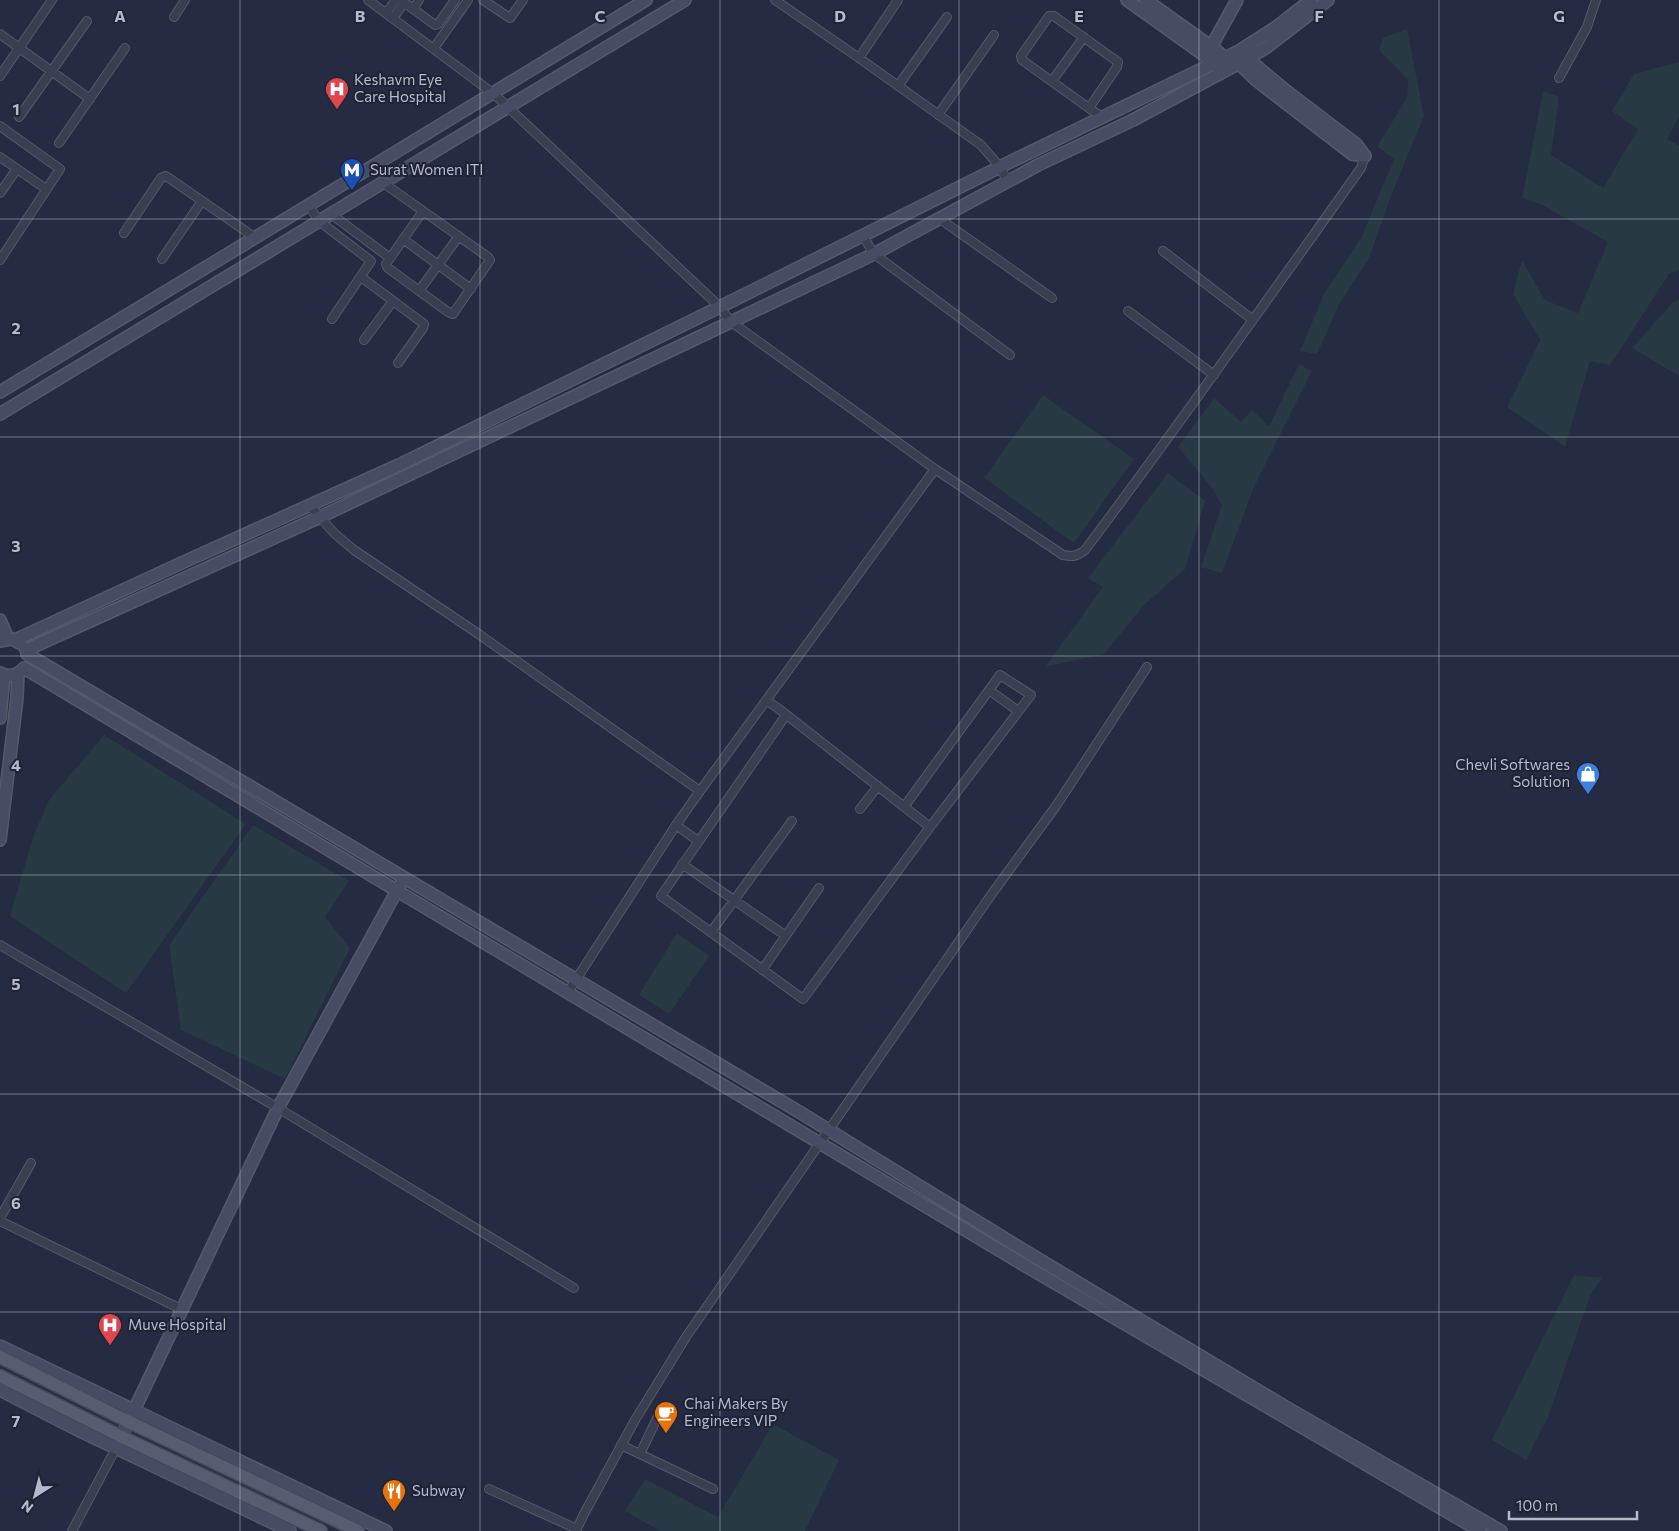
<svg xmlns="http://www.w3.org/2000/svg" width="1679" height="1531" font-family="Commissioner,sans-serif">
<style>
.green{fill:#273943}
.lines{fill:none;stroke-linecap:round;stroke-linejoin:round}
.street-casing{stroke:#54596b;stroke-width:10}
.secondary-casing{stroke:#54596b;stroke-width:14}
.primary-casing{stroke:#43475a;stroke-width:15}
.street{stroke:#393e51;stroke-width:8}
.secondary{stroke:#474c64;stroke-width:11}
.primary{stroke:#575c71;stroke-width:12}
.grid{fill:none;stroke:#b6bacb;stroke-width:1;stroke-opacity:0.55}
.labels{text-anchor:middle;stroke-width:4;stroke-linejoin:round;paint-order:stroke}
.poi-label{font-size:15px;fill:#b6bacb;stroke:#1e2336;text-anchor:start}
.grid-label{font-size:16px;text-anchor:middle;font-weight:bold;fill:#b6bacb;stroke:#1e2336;stroke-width:4;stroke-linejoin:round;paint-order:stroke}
</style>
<rect width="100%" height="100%" fill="#252b42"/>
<!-- green -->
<path class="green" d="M1407 29 1424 116 1391 196 1369 258 1339 305 1317 354 1300 351 1324 294 1361 238 1394 159 1377 146 1407 98 1408 80 1379 50 1383 38Z
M1679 62V117L1667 139 1679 145V270L1669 274 1610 365 1590 361 1565 447 1507 407 1540 340 1513 294 1522 260 1545 300 1578 313 1608 242 1542 205 1522 198 1543 91 1559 97 1551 155 1603 188 1638 129 1612 111 1634 74Z
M1679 300V376L1632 348 1673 302Z
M1299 364 1312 371 1254 487 1222 573 1201 567 1222 505 1212 488 1178 447 1214 398 1241 422 1252 410 1269 426Z
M1043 395 1134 459 1074 543 984 478Z
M1168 473 1205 501 1185 569 1144 605 1104 654 1045 667 1103 587 1088 578Z
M104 735 246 824 126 993 10 916 33 837 49 800Z
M253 825 349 881 325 917 350 948 285 1079 181 1030 169 945Z
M677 933 709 956 669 1014 639 995Z
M1574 1275 1602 1278 1590 1296 1548 1417 1526 1460 1492 1440Z
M773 1424 839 1460 805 1531H660L625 1511 645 1479 718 1517Z"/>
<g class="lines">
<!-- street casing -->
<g class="street-casing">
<path id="street" d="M368 0 494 94 720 307 730 321 935 469 1063 555C1073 557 1078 556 1085 550 1180 424 1270 296 1361 168L1365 156
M401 0 435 25 438 24 455 0
M483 0 510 18 523 0
M775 0 859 58 981 145 1000 167 1008 182
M413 9 419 0
M386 13 396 0
M174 17 185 0
M393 18 404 3
M0 34 90 99
M434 48 468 0
M859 58 898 0
M0 76 52 0
M1559 78 1587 27 1596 0
M1052 81 1084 37
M898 86 947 17
M1089 108 1117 67 1118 62 1058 19 1054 16H1049L1021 56 1022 60 1093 111 1102 117
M938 115 994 35
M19 117 87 21
M0 126 60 169 0 260
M59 143 125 48
M0 157 46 189
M382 182 423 211
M0 193 17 169
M309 206 319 221 371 261 332 319
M423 211 488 257 490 260 453 314 448 312 388 268 386 264Z
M331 214 390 258
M940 219 1052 298
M124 233 161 178 166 176 254 237
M863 236 874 254 1010 355
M403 239 471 289
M1163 251 1253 320
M162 259 202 201
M361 277 424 324 423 328 398 363
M419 291 459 236
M1128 311 1214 375
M364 340 393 301
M310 506 335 534 354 550 480 635 700 791
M989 690 1018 711
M766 700 779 709 930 827 803 999 661 896 786 715
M904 807 1000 675 1031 695 930 827
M860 809 878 786
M676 825 698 841
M682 864 786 936
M711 932 792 821
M0 945 278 1108 574 1288
M762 970 819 888
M568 992 676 825 700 791 935 469
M0 1218 31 1163
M0 1221 181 1309
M621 1445 713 1489
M640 1454 661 1410
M489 1489 577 1529
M72 1531 116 1448
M576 1531 584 1514 635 1420 686 1337 991 895 1056 806 1147 667"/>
</g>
<!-- secondary casing -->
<g class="secondary-casing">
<path id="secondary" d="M1127 0 1204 55 1218 67
M1146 0 1217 51 1229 62
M1211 47 1237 0
M1243 55 1285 90 1356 144 1365 156
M1235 60 1256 80 1352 154 1365 156
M0 392C215 261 432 132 646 0
M0 414 685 0
M0 620 8 639
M15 640 186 561 399 465 742 296 1008 163 1239 51 1275 28 1311 0
M0 641 12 639 21 644
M26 650 320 517 874 254 1038 165 1133 120 1247 59 1267 47 1328 0
M27 654 801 1113 1030 1254 1289 1409 1501 1531
M24 668 1024 1265 1480 1531
M0 673C8 677 17 676 23 669
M0 718 4 675
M0 840 17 698 18 673
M0 1346 386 1531
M0 1390 82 1432 290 1531
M116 1448 278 1108 400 885"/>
</g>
<!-- primary casing -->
<g class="primary-casing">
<path id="primary" d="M0 1357 127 1421 358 1531
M0 1376 120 1436 321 1531"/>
</g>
<!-- street -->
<use href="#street" class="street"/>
<!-- secondary -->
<use href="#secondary" class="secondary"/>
<!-- primary -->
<use href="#primary" class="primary"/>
</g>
<!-- grid -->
<path class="grid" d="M240 0V1531M480 0V1531M720 0V1531M959 0V1531M1199 0V1531M1439 0V1531M0 219H1679M0 437H1679M0 656H1679M0 875H1679M0 1094H1679M0 1312H1679"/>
<!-- icons -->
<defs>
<g id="hospital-pin" transform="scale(1.25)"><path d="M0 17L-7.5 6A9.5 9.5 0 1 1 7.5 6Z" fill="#e0444e" stroke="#1e2336"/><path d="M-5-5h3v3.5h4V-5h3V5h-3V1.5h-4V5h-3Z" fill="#fff"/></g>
<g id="metro-pin" transform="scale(1.25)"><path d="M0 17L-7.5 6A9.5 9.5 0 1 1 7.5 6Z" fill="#1a4fb4" stroke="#1e2336"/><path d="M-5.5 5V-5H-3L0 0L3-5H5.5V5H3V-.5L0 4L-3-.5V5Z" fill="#fff"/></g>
<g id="shop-pin" transform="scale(1.25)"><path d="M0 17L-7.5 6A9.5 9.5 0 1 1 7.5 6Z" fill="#3f7fe0" stroke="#1e2336"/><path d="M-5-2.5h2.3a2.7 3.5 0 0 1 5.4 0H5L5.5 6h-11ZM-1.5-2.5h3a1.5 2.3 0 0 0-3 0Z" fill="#fff"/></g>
<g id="cafe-pin" transform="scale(1.25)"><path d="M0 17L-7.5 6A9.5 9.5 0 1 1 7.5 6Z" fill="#e8710a" stroke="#1e2336"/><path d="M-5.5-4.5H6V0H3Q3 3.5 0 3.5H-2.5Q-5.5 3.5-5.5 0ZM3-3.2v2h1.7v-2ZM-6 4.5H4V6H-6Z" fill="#fff"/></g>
<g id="restaurant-pin" transform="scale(1.25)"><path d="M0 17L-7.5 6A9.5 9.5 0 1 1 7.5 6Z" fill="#e8710a" stroke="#1e2336"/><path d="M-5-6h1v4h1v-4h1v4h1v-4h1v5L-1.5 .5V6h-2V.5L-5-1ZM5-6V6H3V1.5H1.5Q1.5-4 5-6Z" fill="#fff"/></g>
</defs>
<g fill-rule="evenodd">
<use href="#hospital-pin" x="337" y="89"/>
<use href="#metro-pin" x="352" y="170"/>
<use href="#shop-pin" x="1588" y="774"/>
<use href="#hospital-pin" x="110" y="1325"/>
<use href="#cafe-pin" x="666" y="1413"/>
<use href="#restaurant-pin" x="394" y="1491"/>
</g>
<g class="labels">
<!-- poi labels -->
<g class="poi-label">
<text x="354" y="85">Keshavm Eye<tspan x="354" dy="17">Care Hospital</tspan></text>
<text x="370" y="175">Surat Women ITI</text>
<text x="1570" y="770" text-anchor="end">Chevli Softwares<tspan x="1570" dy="17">Solution</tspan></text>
<text x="128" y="1330">Muve Hospital</text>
<text x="684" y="1409">Chai Makers By<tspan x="684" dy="17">Engineers VIP</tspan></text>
<text x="412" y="1496">Subway</text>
</g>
</g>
<g class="grid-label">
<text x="120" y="22">A</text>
<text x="360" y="22">B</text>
<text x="600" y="22">C</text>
<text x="840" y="22">D</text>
<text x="1079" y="22">E</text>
<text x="1319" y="22">F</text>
<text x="1559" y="22">G</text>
<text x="16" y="115">1</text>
<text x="16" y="334">2</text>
<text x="16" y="552">3</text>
<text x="16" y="771">4</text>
<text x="16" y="990">5</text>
<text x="16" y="1209">6</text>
<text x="16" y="1427">7</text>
</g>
<!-- north arrow -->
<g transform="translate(35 1496) rotate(216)" stroke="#1e2336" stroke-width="4" paint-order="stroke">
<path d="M0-4L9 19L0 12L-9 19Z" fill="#b6bacb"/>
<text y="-8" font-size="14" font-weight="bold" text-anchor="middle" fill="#b6bacb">N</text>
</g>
<!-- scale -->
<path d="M1509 1511v8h128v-8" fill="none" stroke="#b6bacb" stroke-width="2.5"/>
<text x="1516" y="1511" font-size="15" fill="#b6bacb" stroke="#1e2336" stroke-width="4" paint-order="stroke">100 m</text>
</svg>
